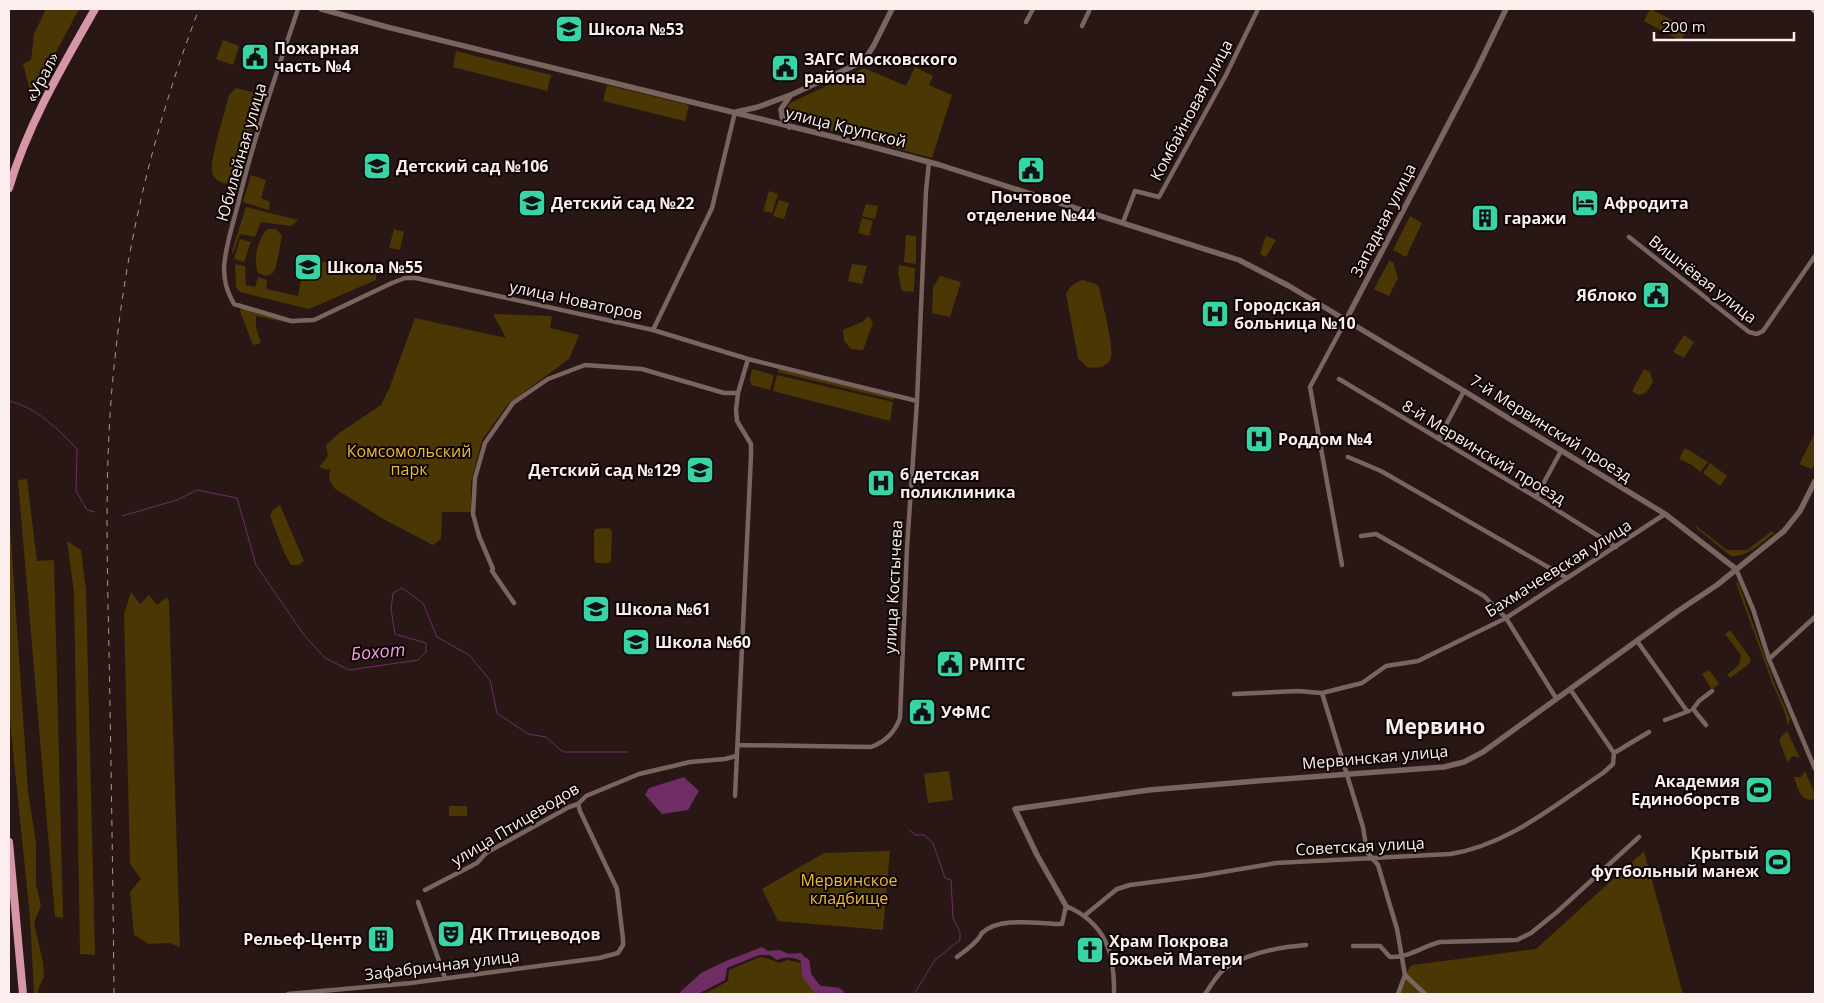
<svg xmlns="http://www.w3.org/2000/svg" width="1824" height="1003" font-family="'Open Sans',sans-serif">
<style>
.green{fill:#4b3703}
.water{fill:#702d65}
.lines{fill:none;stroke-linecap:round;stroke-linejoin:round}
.stream{stroke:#702d65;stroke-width:1}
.river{stroke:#702d65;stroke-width:9}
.minor{stroke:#796460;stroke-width:4.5}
.tertiary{stroke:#796460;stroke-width:5.5}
.primary{stroke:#bf8994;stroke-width:7}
.trunk{stroke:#d696a5;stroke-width:8}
.rail{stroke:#a69795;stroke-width:1;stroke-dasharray:6 6;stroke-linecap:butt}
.labels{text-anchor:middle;stroke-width:4;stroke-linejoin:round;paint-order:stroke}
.poi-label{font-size:16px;font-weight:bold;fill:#fbeeec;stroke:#0c0504;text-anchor:start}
.street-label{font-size:16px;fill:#fbeeec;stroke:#0c0504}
.park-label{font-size:16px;fill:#efba3a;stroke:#0c0504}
.water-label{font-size:18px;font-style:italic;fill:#f998e6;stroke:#0c0504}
.district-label{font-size:21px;font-weight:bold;fill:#fbeeec;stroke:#0c0504}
</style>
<rect width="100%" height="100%" fill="#281715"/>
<!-- green -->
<path class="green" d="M46 9H79L32 97 23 64 31 60 34 34Z
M1650 9 1688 28 1681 41 1644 21Z
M223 40 239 46 233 65 216 59Z
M456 51 551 75 547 91 453 67Z
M915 67 933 76 929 85 952 95 932 158 791 120 785 115V110L790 103 864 68 906 86Z
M607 85 689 105 685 121 603 101Z
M236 88 256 93 258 103 240 171C238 174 237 179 234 181 226 187 214 181 212 172 210 158 225 112 229 95Z
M251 175 266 180 261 198 270 202 269 210 243 202Z
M769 191 778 194 772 213 763 211Z
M779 200 789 203 784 219 773 216Z
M866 204 878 206 875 219 862 216Z
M246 207 298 220 291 226 261 222 255 237 240 234 233 254 232 251Z
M1410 216 1422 223 1406 257 1393 250Z
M862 218 873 221 869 236 858 233Z
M267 229H276L282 236 276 267 272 274 266 276 258 273C253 259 257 241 267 229Z
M394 229 404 232 400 250 389 248Z
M906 235 916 236V264L904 262Z
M1267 236 1276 240 1266 257 1260 254 1265 238Z
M240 239 251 242 244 262 234 259Z
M314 260 376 272V280L309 309 240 292 236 287 235 264 245 266 246 285 255 287 258 277 267 280 266 289 298 296 303 269Z
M1389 261 1393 262 1398 278 1389 296 1374 289Z
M852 264 867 266 862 284 848 281Z
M899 265 915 268 914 292 902 291 898 273Z
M940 276 961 282 950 317 932 313 933 287Z
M1083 280 1096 284 1099 287C1102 301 1114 346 1111 358 1108 367 1096 369 1087 367L1078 358 1066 294C1070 286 1075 282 1083 280Z
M241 307 295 323V324L256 316V327L261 343 253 345 240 311Z
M493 314 552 316 550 328 579 335 569 359 508 404 482 440 471 482V512H442L441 539 433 545 385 520 334 488 329 479 330 468 328 470 319 467 328 456 326 445 338 434 381 405 389 389 415 318 506 338Z
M869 316 873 323 863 350 851 349 844 341 843 330 862 322Z
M1684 335 1694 342 1684 358 1673 352Z
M779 368 895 397 894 400 778 372Z
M752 369 774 375 770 390 751 385 750 379Z
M1644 369 1650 372 1653 382 1646 393 1638 395 1632 391Z
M777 375 893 402 890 421 773 391Z
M1814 435 1815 466 1813 467 1812 469 1801 465 1800 463Z
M1685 448 1708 462 1700 472 1692 465 1679 459Z
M1710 463 1727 476 1720 486 1703 473Z
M27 479 37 561 54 560 63 918 55 917 18 480Z
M280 505 304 561 298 565H291L284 552 270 516 273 510Z
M9 510 28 791 36 843V885L41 905 34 923 43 963 44 977 38 990 39 994H34L30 917 9 712Z
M1696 526 1727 550H1747L1772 531 1774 533C1761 543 1748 557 1731 556L1695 527Z
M609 528 612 531 611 561 608 563H596L594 560V532L595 529Z
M67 541 81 550 86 591 95 955 80 954 74 592Z
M1738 582 1775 685 1790 718 1788 726 1784 710 1773 685 1736 583Z
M131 592 140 604 149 595 157 605 167 597 169 602 180 947 169 943 149 944 134 935 130 892 141 879 130 864 124 614Z
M1730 630 1751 659 1749 664 1730 678 1727 675 1739 665 1741 655 1725 634Z
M1709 670 1719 683 1718 685 1714 688H1711L1702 674Z
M1787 731 1800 758 1792 756 1788 763 1780 743V738Z
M949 771 953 800 928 803 924 774Z
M1805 771 1815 794V799C1800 803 1798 788 1794 777H1801Z
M449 806H467V816H449Z
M890 851 883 930 778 921 762 889 824 853Z
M1644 851 1683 994H1399L1409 968 1412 965 1536 949Z
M760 957 769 959 779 963 788 960 800 963 803 978 818 994H704L728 981 729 970Z"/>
<!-- water -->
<path class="water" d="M684 777 699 791 688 810 662 814 645 795 649 788Z
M762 947 768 951 779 950 789 954 801 953 806 959 804 963C795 957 787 956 777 960L770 955H759L727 968 725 980 698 994H678L701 973 726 961Z"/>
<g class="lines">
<!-- stream -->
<path class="stream" d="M9 401C36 407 58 429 77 449L76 491 87 510 95 512
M122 516 177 500 197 490 237 498 256 565 304 635 325 658 349 670 418 660 426 652V643L395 634 391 609 393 593 402 588 423 603 437 637 469 655 490 680 497 713 528 734 546 737 563 752H628
M909 830 916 835H924L933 843 945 878 951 880 953 918 960 932V940L935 960 914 994"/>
<!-- river -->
<path class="river" d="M805 962 807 976 818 990 837 992 840 994"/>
<!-- minor -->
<path class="minor" d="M298 9C276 75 253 140 237 208 232 227 225 248 224 268 224 282 227 291 234 304L291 321 314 320 392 283 405 278H416L653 330 748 359 917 401
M1026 22 1033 9
M1082 26 1090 9
M1123 222 1135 191 1159 197 1226 75 1258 9
M1629 237 1749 332 1757 334 1763 331 1815 256
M653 330 712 208 735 112
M1339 379 1536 497 1616 547
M1439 438 1464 391
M1348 457 1381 471 1567 578
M1536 497 1561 451
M1361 536 1376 534 1484 596 1506 618 1556 698
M1342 565 1310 387 1346 320
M1736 569 1753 609 1769 659 1815 769
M514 603 492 571 493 569 479 536 473 514 475 478 485 443 513 403 548 379 585 365 642 369 724 393H738
M1637 641 1687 711
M1769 659 1815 617
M1322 693 1363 827 1367 852 1378 865 1397 929 1405 975 1398 994
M1234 694 1298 691 1322 693 1362 683 1386 666 1418 661 1506 618 1665 514
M1665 720 1689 711
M1706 725 1693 709 1699 701 1712 691
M738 745 871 747C885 742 895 732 900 718L907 548 917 401 926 191 929 162
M1614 753 1649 732
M735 796 751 456V444L737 421 736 410 738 393 748 359
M425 890 477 863 486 853 569 807 578 804 586 796 639 774 690 762 725 759 736 756
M418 902 445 978
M1084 916 1117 889 1130 885 1199 876 1276 863 1450 854C1508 845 1555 805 1603 773L1613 764 1614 753 1570 689
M1353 946H1380L1390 957C1409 958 1423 946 1440 942L1517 940 1531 933 1557 912 1639 837
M957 957C963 952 970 948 975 942 978 940 980 936 982 933 1000 916 1039 924 1062 924L1066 906C1106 923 1115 954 1114 994
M1405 975 1425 994
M288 994 411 983 599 958 618 953 623 945V939L617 889 580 811 578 804
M1205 994C1211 986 1218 972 1227 967 1249 953 1281 947 1306 945"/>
<!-- tertiary -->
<path class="tertiary" d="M321 9 387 27 854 142 940 165 1239 260 1289 286 1464 391 1665 514 1736 569
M736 112 758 107 793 94 864 61 874 45 892 9
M789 127 782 117 781 109 790 96
M1346 320 1477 69 1506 9
M1066 906 1037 855 1015 809 1149 790 1269 780 1444 767 1464 762 1483 752 1678 611 1717 585 1784 531 1800 511 1815 481"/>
<!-- primary -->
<path class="primary" d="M1814 9 1815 10"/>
<!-- trunk -->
<path class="trunk" d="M9 188C28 124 62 67 95 9
M9 842 23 994"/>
<!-- rail -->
<path class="rail" d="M114 994C113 879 111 764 109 649 107 552 104 455 115 358 127 238 156 121 199 9"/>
</g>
<!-- icons -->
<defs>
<g id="school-square" transform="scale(1.4375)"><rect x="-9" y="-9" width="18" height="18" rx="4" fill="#38d4a6" stroke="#0c0504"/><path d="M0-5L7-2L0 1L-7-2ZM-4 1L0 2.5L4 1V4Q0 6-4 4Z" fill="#111"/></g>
<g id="civic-square" transform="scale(1.4375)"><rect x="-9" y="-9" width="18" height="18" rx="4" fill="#38d4a6" stroke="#0c0504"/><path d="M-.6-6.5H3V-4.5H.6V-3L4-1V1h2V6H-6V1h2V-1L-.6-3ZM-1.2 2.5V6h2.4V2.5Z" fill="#111"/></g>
<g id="hotel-square" transform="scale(1.4375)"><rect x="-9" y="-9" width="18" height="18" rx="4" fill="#38d4a6" stroke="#0c0504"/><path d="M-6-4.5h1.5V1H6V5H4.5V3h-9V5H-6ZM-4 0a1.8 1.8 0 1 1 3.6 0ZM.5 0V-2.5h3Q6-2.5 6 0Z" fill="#111"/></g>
<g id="building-square" transform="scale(1.4375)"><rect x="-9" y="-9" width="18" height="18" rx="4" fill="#38d4a6" stroke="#0c0504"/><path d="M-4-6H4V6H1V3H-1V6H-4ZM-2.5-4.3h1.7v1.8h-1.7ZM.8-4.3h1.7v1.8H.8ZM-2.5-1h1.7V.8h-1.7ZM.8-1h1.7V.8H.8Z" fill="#111"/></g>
<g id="hospital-square" transform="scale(1.4375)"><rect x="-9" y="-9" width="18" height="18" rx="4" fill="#38d4a6" stroke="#0c0504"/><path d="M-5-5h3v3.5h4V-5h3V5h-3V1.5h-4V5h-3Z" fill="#111"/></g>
<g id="stadium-square" transform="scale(1.4375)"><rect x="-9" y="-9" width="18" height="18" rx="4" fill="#38d4a6" stroke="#0c0504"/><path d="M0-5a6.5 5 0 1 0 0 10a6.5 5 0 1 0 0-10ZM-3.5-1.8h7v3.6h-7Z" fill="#111"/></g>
<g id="theatre-square" transform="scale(1.4375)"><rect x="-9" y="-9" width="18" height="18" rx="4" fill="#38d4a6" stroke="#0c0504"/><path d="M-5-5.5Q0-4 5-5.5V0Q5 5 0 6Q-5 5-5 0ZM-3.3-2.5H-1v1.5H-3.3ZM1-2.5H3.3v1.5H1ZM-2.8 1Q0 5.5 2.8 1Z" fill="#111"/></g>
<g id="church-square" transform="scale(1.4375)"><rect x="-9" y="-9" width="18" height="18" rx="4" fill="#38d4a6" stroke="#0c0504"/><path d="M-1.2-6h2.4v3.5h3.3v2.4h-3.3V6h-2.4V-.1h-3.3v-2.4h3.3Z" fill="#111"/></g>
</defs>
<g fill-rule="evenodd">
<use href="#school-square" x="569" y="29"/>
<use href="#civic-square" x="255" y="57"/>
<use href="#civic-square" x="785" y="68"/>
<use href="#school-square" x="377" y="166"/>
<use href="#civic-square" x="1031" y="170"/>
<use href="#school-square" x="532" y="203"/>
<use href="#hotel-square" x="1585" y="203"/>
<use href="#building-square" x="1485" y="218"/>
<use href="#school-square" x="308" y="267"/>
<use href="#civic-square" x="1656" y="295"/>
<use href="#hospital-square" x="1215" y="314"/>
<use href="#hospital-square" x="1259" y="439"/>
<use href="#school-square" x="700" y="470"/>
<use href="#hospital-square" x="881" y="483"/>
<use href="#school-square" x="596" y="609"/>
<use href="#school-square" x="636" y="642"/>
<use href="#civic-square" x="950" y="664"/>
<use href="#civic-square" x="922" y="712"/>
<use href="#stadium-square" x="1759" y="790"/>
<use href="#stadium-square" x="1778" y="862"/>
<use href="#theatre-square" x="451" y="934"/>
<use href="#building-square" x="381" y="939"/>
<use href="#church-square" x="1090" y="950"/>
</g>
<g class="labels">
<!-- poi labels -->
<g class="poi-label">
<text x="588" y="35">Школа №53</text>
<text x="274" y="54">Пожарная<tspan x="274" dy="18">часть №4</tspan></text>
<text x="804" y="65">ЗАГС Московского<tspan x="804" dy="18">района</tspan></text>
<text x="396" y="172">Детский сад №106</text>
<text x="1031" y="203" text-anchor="middle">Почтовое<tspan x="1031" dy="18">отделение №44</tspan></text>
<text x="551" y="209">Детский сад №22</text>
<text x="1604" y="209">Афродита</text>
<text x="1504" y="224">гаражи</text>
<text x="327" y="273">Школа №55</text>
<text x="1637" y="301" text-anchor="end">Яблоко</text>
<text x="1234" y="311">Городская<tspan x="1234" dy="18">больница №10</tspan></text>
<text x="1278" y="445">Роддом №4</text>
<text x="681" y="476" text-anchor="end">Детский сад №129</text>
<text x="900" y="480">6 детская<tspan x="900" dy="18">поликлиника</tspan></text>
<text x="615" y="615">Школа №61</text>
<text x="655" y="648">Школа №60</text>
<text x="969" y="670">РМПТС</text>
<text x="941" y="718">УФМС</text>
<text x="1740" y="787" text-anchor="end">Академия<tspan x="1740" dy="18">Единоборств</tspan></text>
<text x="1759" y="859" text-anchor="end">Крытый<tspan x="1759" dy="18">футбольный манеж</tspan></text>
<text x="470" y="940">ДК Птицеводов</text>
<text x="362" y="945" text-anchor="end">Рельеф-Центр</text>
<text x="1109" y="947">Храм Покрова<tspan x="1109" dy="18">Божьей Матери</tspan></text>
</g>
<!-- street labels -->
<g class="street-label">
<text transform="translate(42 77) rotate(-63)" y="6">«Урал»</text>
<text transform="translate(1191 110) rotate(-62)" y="6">Комбайновая улица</text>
<text transform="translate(846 127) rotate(14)" y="6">улица Крупской</text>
<text transform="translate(241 152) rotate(-74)" y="6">Юбилейная улица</text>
<text transform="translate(1383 220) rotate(-63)" y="6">Западная улица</text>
<text transform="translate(1703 279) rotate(38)" y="6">Вишнёвая улица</text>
<text transform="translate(576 300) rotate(12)" y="6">улица Новаторов</text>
<text transform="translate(1551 428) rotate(32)" y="6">7-й Мервинский проезд</text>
<text transform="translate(1484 452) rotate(31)" y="6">8-й Мервинский проезд</text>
<text transform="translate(1558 568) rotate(-32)" y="6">Бахмачеевская улица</text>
<text transform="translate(893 587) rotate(-87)" y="6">улица Костычева</text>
<text transform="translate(1375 757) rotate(-5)" y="6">Мервинская улица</text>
<text transform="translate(515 824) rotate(-31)" y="6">улица Птицеводов</text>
<text transform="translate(1360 846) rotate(-3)" y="6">Советская улица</text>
<text transform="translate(442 965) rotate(-7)" y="6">Зафабричная улица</text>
</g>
<!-- park labels -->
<g class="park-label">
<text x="409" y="457">Комсомольский<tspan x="409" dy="18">парк</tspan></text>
<text x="849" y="886">Мервинское<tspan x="849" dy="18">кладбище</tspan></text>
</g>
<!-- water labels -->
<g class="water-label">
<text transform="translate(378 652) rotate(-5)" y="6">Бохот</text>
</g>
<!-- district labels -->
<g class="district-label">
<text x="1435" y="734">Мервино</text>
</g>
</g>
<!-- border -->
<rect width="1824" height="1003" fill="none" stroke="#fbeeec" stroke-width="20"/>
<!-- scale -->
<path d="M1654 32v8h140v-8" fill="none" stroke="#fbeeec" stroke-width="2.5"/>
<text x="1662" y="32" font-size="15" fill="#fbeeec" stroke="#0c0504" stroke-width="4" paint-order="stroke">200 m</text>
</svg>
